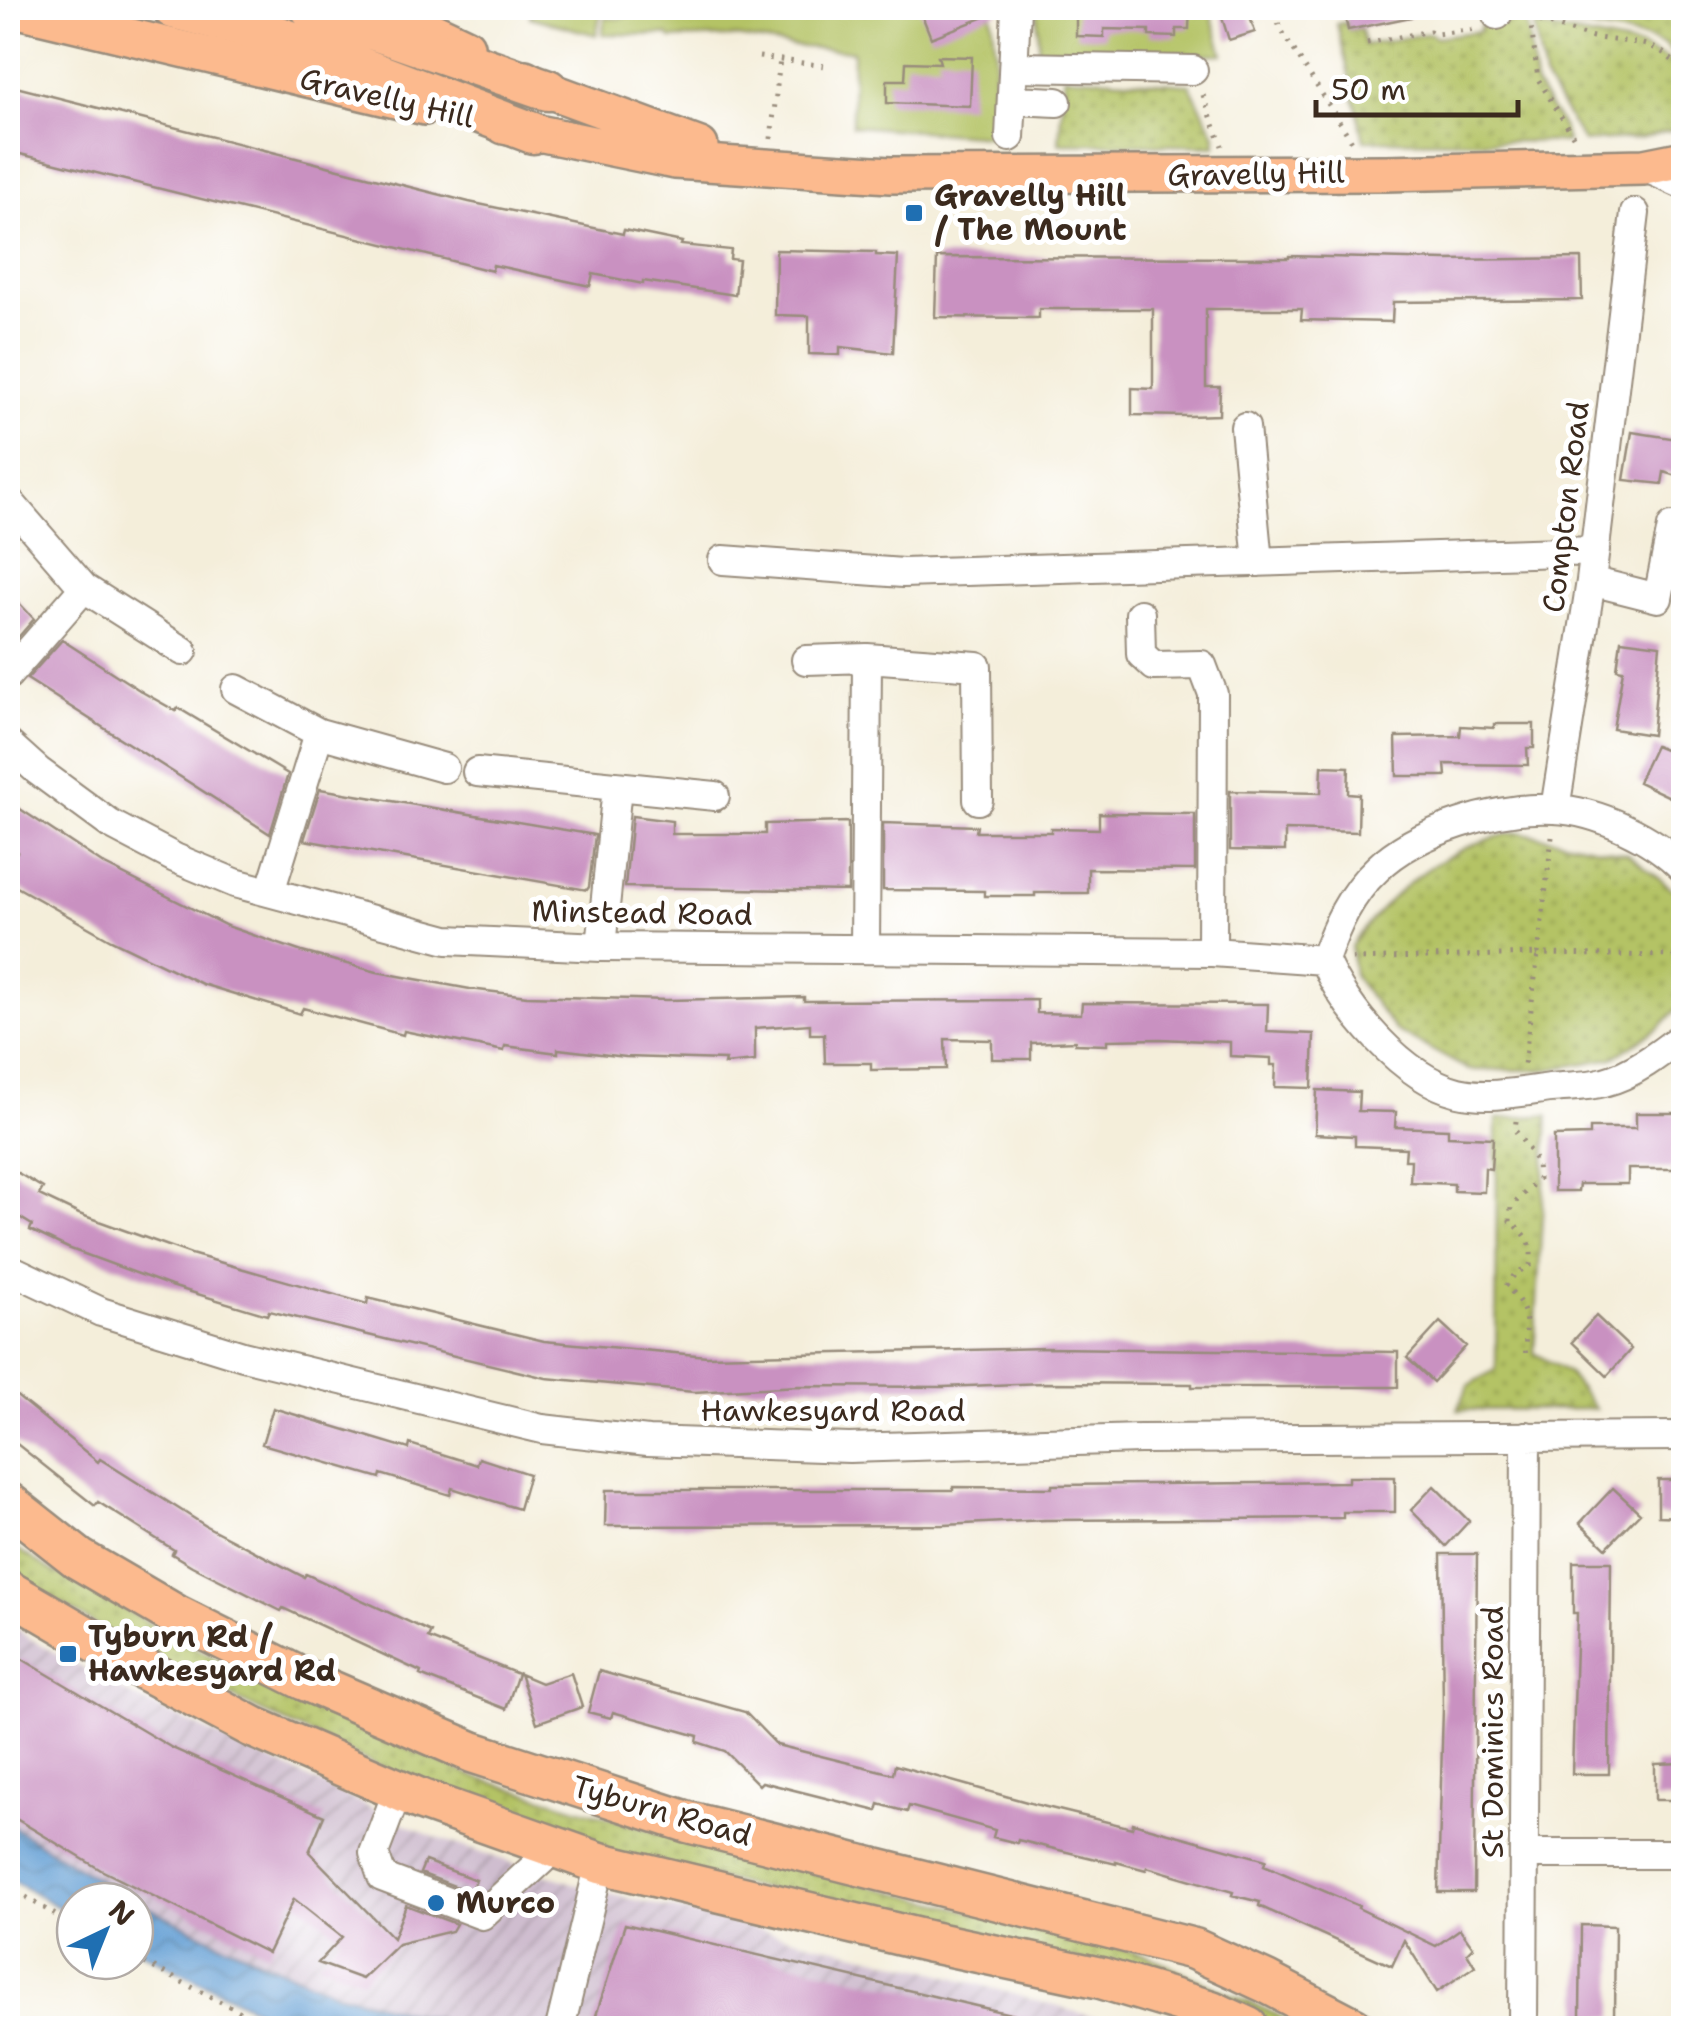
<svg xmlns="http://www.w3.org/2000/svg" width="1691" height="2036" font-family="'Shantell Sans',sans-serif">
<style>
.industrial{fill:url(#industrial-furrows)}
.grass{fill:url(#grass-dots);stroke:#787642;stroke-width:2.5}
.garden{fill:#b4c365;stroke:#787642;stroke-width:2.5}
.water{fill:url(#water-waves);stroke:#4f6479;stroke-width:2.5}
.building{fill:#c991c1}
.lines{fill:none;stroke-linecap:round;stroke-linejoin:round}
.minor-casing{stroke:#988c7c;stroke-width:32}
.major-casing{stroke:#988c7c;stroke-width:40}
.highway-casing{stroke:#988c7c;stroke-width:45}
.path{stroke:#988c7c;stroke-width:5;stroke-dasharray:2.5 8;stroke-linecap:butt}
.minor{stroke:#fff;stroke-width:28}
.major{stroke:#fcba8e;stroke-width:35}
.highway{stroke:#fcba8e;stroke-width:40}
.poi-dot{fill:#1f6fb2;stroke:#fff;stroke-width:4}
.labels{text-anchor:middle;stroke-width:10;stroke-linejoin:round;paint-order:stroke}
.street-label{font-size:30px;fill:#3b2a1e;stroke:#fff}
.poi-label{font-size:30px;font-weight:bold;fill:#3b2a1e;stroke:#fff;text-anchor:start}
</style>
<defs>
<pattern id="industrial-furrows" width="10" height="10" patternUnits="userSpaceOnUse" patternTransform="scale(2.5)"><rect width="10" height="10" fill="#cfbdcf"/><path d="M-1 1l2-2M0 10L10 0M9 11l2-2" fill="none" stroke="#a99aa7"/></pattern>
<pattern id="grass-dots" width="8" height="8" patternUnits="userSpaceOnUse" patternTransform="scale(2.5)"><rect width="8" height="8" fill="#b4c365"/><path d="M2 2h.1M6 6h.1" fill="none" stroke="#949f53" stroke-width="1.8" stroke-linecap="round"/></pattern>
<pattern id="water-waves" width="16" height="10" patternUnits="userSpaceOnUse" patternTransform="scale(2.5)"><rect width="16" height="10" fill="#639fd4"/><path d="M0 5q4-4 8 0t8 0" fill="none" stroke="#5382ab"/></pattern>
</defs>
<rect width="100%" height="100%" fill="#fff"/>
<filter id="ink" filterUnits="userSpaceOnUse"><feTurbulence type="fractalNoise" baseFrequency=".01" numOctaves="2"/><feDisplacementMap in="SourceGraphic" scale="20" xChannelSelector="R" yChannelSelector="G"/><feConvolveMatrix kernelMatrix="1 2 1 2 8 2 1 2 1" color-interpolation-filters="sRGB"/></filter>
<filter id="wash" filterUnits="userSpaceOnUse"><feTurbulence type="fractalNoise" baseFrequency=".0048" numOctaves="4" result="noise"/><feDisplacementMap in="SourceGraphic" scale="40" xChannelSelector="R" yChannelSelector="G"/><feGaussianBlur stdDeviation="2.25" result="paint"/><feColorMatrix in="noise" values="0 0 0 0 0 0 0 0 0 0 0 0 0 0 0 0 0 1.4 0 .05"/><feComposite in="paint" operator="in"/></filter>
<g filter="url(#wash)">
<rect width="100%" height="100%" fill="#f4eeda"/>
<!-- industrial -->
<path class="industrial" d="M8 1621 27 1637 132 1696 429 1835 593 1890 921 1968 1133 2028H469L336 1993 214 1940 114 1890 8 1824Z"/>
<!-- grass -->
<path class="grass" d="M1515 8H1525L1535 84 1563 128 1567 142 1364 140 1337 24 1346 22 1349 30 1360 28 1365 45 1430 33 1436 37 1480 31V26L1516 21Z
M1546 8H1683V66L1665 45 1646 38 1561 24 1534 14 1533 10Z
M1534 26 1640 47 1669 60 1683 88V128L1638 138 1583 142 1544 78Z
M1064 76 1189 84 1215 134V146L1059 143Z
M1518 832 1628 854 1674 890 1683 909V1002L1660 1027 1613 1058 1546 1070H1469L1395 1030 1354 976 1351 946C1394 888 1445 845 1518 832Z
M1548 1115 1534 1353 1567 1372 1595 1409 1458 1410 1468 1386 1496 1369 1497 1119Z
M8 1543 47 1568 276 1691 477 1778 667 1835 1146 1955 1305 2028H1271L1133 1973 602 1852 442 1796 154 1661 8 1570Z"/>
<!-- garden -->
<path class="garden" d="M532 8 592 10 597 8 602 9 596 35 530 17Z
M645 8H991L996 54 990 136 852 126 853 51 790 46 736 37 671 39 668 35 602 34 605 18H621Z
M1037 8H1209L1223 54 1039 57Z"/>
<!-- water -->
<path class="water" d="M8 1824 114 1890 214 1940 336 1993 469 2028H293L135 1949V1901H75V1917L8 1878Z"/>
<g id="blocks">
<!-- building -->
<path class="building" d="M919 8H998V12L931 38Z
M1076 8H1190L1189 29H1176V37L1149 36V30L1104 29V37L1076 36Z
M1219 8H1247L1255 32 1229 40Z
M1343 8H1410L1411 17 1348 30Z
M938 56 972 57 970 106 887 103V80H905L906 62 940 63Z
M8 85 469 202 623 234 624 230 682 242 681 245 731 250 730 259 739 260 735 295 643 281V284L593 274 590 286 493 265 492 271 8 151Z
M776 250 876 252V255L898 256 893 353 840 347V355L809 354V316L775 315Z
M1289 256 1446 260 1581 258 1582 300 1393 302 1392 322 1301 320 1302 309H1206V387H1220L1219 415 1189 416 1132 415V388L1153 389V309H1039V318L935 317 937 257 1289 258Z
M1632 432 1684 440V478L1664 472 1662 484 1624 480Z
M8 591 34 619 8 649Z
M62 640 144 693 176 711 178 708 288 774 270 834 27 679Z
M1621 640 1660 645 1652 735 1613 729 1623 670 1617 669Z
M1494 724H1534V748H1527L1528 765 1445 764 1446 776H1397L1396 737 1460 736 1461 726 1494 728Z
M1655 746 1684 758V779L1674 799 1638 782Z
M1322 766 1349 767 1348 793 1359 794 1358 832 1285 830V851L1230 850V791L1321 793Z
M320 789 595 835 589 887 587 890 304 840Z
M8 801 105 865 227 926 302 952 377 972 470 989 527 996 667 1000 804 997V1001L1037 1000V1013L1081 1014 1082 1003 1268 1004 1267 1032 1314 1034 1312 1088 1275 1087 1276 1065H1271V1058L1230 1056V1042L1160 1039 1107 1040V1045L1075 1044V1041L1031 1043V1059H992V1040L945 1039 946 1069 871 1070V1063H825L824 1034H810V1024L755 1028V1061L724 1064 725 1060 626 1057 558 1049V1053L505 1046 504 1051 404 1031 403 1035 303 1008 300 1014 202 984 111 940 8 882V865L17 852 8 845Z
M1099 813 1195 814V870L1088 869V893H1035V896H984V891L883 890V823L977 826 976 832H1051V828L1099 829Z
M632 816 672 821V834H765V824L848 822V891L625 887Z
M1317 1090 1359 1092 1358 1111 1396 1112 1395 1127 1448 1129V1136L1493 1138 1491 1169 1485 1168 1484 1192 1454 1191V1184L1410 1182 1411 1160H1405L1406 1148 1355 1146V1136L1315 1134Z
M1636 1113H1679V1150H1674V1169H1628V1184H1579L1578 1191H1554V1136L1590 1135V1128H1636Z
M8 1167 43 1188 39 1195 79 1214 191 1254 367 1304 368 1298 544 1341 707 1356 1047 1348 1398 1352V1387H1192V1384L1043 1383 943 1387 798 1386 694 1392 546 1378 269 1311 267 1315 171 1286 68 1248 30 1230 32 1225 8 1210Z
M1596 1316 1631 1349 1607 1376 1572 1342Z
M1440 1322 1466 1346 1433 1382 1407 1358Z
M8 1389 98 1462 100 1459 206 1526 304 1577 306 1574 431 1632 428 1638 518 1674 506 1709 420 1675 421 1672 283 1608 281 1611 192 1566 172 1554 174 1550 98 1502 95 1506 8 1437Z
M273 1408 409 1449 410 1444 477 1465 479 1458 529 1474 519 1509 452 1488 450 1495 381 1474 380 1478 262 1444Z
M1348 1477H1395V1512H1343V1518L1045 1520 944 1525 605 1526 606 1490H953V1487L1052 1488V1485L1348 1482Z
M1658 1480H1684V1517L1658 1516Z
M1434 1486 1469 1521 1446 1546 1411 1510Z
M1613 1488 1640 1513 1606 1548 1580 1523Z
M1441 1554H1477L1474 1892H1438L1443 1707Z
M1573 1562H1611L1609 1774H1572L1577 1613H1573Z
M22 1659 172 1748 324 1816 309 1852 393 1938 406 1905 456 1924 452 1931 398 1944 362 1979 318 1963 342 1937 294 1899 268 1953 101 1870 8 1814V1682Z
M599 1671 745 1712 777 1745 893 1774 895 1765 1034 1804 1132 1828 1133 1823 1266 1860 1264 1865 1359 1906 1358 1908 1436 1946 1460 1929 1473 1947 1467 1953 1475 1966 1437 1992 1404 1940 1392 1966 1259 1906 1260 1902 1232 1895 1233 1892 1147 1867 1146 1870 1116 1862V1864L1018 1840 1017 1843 993 1837 995 1830 909 1806 907 1812 879 1804 877 1811 762 1782 759 1785 725 1751 697 1742 698 1736 613 1712 611 1718 588 1712Z
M571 1673 582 1707 537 1723 520 1674 541 1683Z
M1684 1763V1800H1655V1764Z
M425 1861 476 1880 470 1892 420 1873Z
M625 1924 1036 2020 1035 2028H592Z
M1581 1925 1615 1926 1614 2017H1580Z"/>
</g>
</g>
<g filter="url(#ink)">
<use href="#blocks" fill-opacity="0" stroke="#988c7c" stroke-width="2.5"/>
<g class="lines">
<!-- minor casing -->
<g class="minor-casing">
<path id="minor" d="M1496 8 1497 15
M1015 67 1193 70
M1014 100 1057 102
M1010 137 1016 8
M1644 167 1684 185
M1245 427 1258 562
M8 500 84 588 183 651
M723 560 903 573 1595 551
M1591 581 1658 598 1672 527
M1140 614 1141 654 1154 666 1202 665 1213 694 1212 952
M867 658 977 666 978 800
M806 660 867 658 865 949
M8 675 84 588
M236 689 319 733 444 768
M8 744 38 771 110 824 175 858 235 883 447 940 601 947 1212 952 1324 960
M477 772 715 796
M1555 809 1591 581 1635 213
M1684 869C1653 837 1598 811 1554 809 1499 806 1417 830 1377 869 1350 894 1336 926 1324 960 1345 1010 1403 1078 1458 1092 1488 1099 1520 1092 1550 1088 1567 1086 1587 1087 1604 1082 1632 1075 1661 1053 1684 1035
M270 892 319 733
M601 947 617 787
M8 1268 101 1312 243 1356 542 1429 648 1441 849 1448 1140 1439 1684 1436
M398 1790 374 1853 382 1877 482 1915 556 1847
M1526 1854H1684
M560 2028 600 1863
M1523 2028 1526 1436"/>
</g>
<!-- major casing -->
<g class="major-casing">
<path id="major" d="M10 8 425 107
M386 8 466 46
M525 78 548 90 700 146
M504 126 675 161 890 175 1386 173 1644 167 1684 159"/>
</g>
<!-- highway casing -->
<g class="highway-casing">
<path id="highway" d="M173 8 264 31 533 133
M311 8 548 90
M8 1503 79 1559 175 1615 305 1680 472 1752 688 1822 1194 1949 1266 1982 1354 2028
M8 1591 128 1661 253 1727 422 1800 600 1863 931 1942 1101 1978 1211 2011 1248 2028"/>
</g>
<!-- path -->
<path class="path" d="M1529 8 1530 18C1551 24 1571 32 1593 37 1632 45 1661 36 1684 77
M1275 13 1280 28 1353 143
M1530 18 1538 79 1575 139
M1367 43 1430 31 1436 34 1477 29
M759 57 825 66
M1203 95 1222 146
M771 139 780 59
M1552 837 1538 954 1684 956
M1352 959 1538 954 1524 1065
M1516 1121 1515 1130 1537 1162 1538 1179 1511 1207 1510 1221C1527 1234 1534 1244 1530 1265L1515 1274 1506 1286C1535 1314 1523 1327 1526 1361
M8 1886 75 1927
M135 1958 272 2028"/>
<!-- minor -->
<use href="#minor" class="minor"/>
<!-- major -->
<use href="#major" class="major"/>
<!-- highway -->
<use href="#highway" class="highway"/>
</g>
</g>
<!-- markers -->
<g class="poi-dot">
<rect x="904" y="203" width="20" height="20" rx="5"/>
<rect x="58" y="1644" width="20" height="20" rx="5"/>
<circle cx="436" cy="1903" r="10"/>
</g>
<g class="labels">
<!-- street labels -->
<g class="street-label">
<text transform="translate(387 98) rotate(13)" y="10">Gravelly Hill</text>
<text transform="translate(1256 174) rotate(-1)" y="10">Gravelly Hill</text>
<text transform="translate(1566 507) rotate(-83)" y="10">Compton Road</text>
<text transform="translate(642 913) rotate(1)" y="10">Minstead Road</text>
<text x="833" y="1421">Hawkesyard Road</text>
<text transform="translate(1493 1732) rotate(-90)" y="10">St Dominics Road</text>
<text transform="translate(662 1811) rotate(16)" y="10">Tyburn Road</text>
</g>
<!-- poi labels -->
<g class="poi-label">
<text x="934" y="206">Gravelly Hill<tspan x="934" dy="34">/ The Mount</tspan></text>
<text x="88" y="1647">Tyburn Rd /<tspan x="88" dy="34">Hawkesyard Rd</tspan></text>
<text x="456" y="1913">Murco</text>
</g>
</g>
<!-- margin -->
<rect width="1691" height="2036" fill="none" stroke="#fff" stroke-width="40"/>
<!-- north arrow -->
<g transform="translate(105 1931) rotate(43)"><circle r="48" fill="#ffffff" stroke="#b1aaa5" stroke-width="2.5"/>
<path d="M0-8L18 38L0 25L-18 38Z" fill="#1f6fb2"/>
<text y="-15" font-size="28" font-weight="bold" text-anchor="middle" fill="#3b2a1e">N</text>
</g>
<!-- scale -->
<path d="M1316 100v15h202v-15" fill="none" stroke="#3b2a1e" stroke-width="5"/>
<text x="1331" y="100" font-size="30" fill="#3b2a1e" stroke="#ffffff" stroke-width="8" paint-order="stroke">50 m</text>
</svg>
